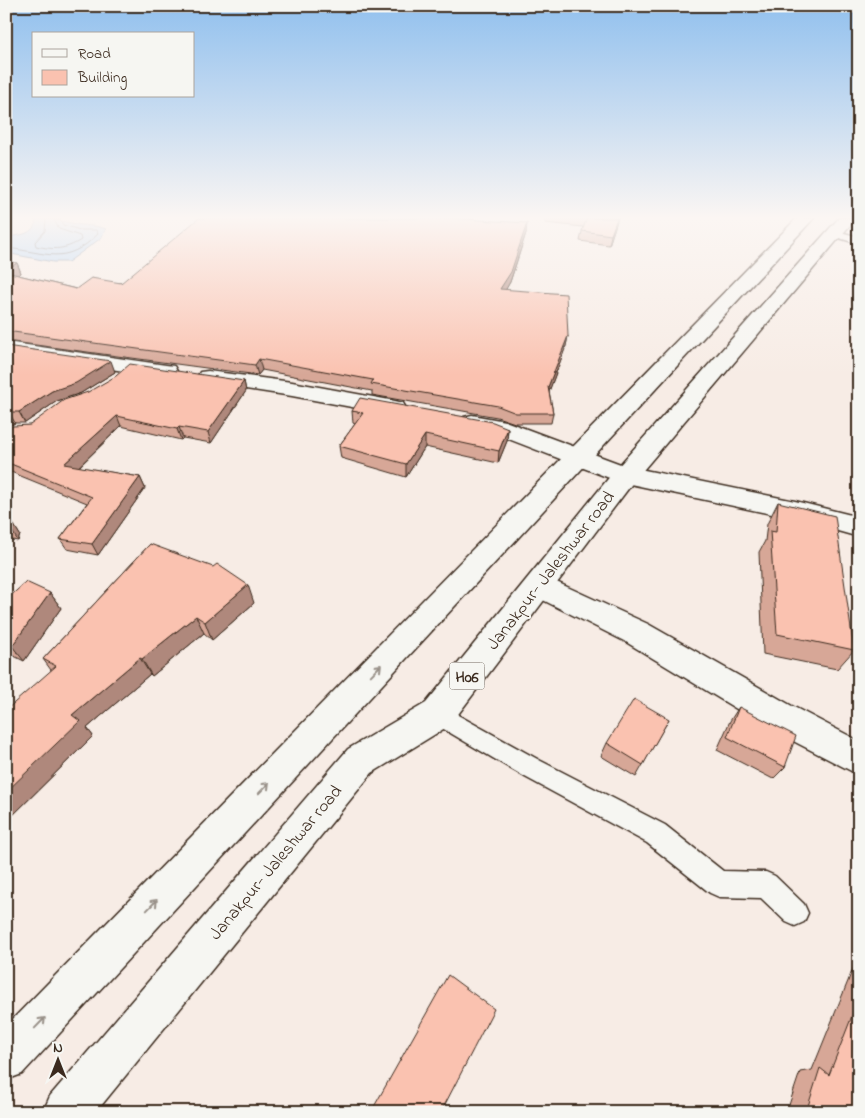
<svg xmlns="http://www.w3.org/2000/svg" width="865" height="1118" font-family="'Indie Flower',sans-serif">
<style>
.water{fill:#afd3f7;stroke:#818fa0}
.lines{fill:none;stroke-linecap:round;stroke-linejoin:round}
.shore{stroke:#696e75;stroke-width:1}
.lane-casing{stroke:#3b2a1e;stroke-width:3}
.street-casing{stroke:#3b2a1e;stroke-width:3}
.secondary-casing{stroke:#3b2a1e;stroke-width:3}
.highway-casing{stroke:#3b2a1e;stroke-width:3}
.lane{fill:#f6f6f2;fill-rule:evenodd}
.street{fill:#f6f6f2;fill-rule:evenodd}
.secondary{fill:#f6f6f2;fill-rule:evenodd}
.highway{fill:#f6f6f2;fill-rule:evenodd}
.wall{fill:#d7a797;stroke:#3b2a1e}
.shaded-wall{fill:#af887b;stroke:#3b2a1e}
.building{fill:#fac2b0;stroke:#3b2a1e}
.oneway{stroke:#989088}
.labels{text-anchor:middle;stroke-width:4;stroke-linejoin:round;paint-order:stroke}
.shield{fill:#f6f6f2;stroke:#73675e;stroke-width:1}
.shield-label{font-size:16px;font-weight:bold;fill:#3b2a1e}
.street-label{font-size:18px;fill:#3b2a1e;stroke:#f6f6f2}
</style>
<rect width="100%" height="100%" fill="#f7ece5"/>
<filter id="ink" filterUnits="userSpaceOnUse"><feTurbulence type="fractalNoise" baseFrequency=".02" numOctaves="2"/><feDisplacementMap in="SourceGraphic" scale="10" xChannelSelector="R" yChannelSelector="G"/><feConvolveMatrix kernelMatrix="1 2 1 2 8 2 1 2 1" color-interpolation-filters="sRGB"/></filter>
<g filter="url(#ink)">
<!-- water -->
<path class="water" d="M37 218C53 218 67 223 82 225 91 226 98 226 106 229L101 238 68 262H53L6 253V237C18 235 32 236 36 222L34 219Z"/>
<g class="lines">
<!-- shore -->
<path class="shore" d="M46 218 45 231 35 242 36 246C54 250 65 250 81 240L80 236 59 229 53 218
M6 248C48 252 64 267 98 234L96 230H80L63 225 59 218"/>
<!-- lane casing -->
<g class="lane-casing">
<path id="lane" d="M833 230 859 237V244L829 235 827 233 829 231Z
M438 704 541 761 665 825 723 871 766 872 775 876 804 904 808 913 804 922 795 926 786 922 761 898 719 897 710 893 647 843 525 777 430 721 427 714 430 707Z"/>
</g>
<!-- street casing -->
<g class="street-casing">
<path id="street" d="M6 342 166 365 174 366 177 371 174 376 166 377 6 354Z
M208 371 292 382 395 401 403 403 406 408 403 413 395 415 292 396 200 382 197 377 200 372Z
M472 415 505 421 634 469 637 475 634 481 625 484 493 433 464 427 461 422 464 417Z
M539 574 648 624 792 706 859 741V775L768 728 626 642 529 593 525 585 529 577Z"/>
</g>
<!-- secondary casing -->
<g class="secondary-casing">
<path id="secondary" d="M625 466 795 501 859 517V537L795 519 616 481 613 475 616 469Z"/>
</g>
<!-- highway casing -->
<g class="highway-casing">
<path id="highway" d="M797 218H814L22 1074 6 1080V1026Z
M839 218H856L634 481 450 725 372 773 96 1112H43L50 1096 348 749 426 703 616 469Z"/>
</g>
<!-- lane -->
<use href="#lane" class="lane"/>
<!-- street -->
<use href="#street" class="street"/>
<!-- secondary -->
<use href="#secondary" class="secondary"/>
<!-- highway -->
<use href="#highway" class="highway"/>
</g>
<!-- wall -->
<path class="wall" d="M6 218H19L17 220Z
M545 218H618L609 245 580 241 583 227 545 223Z
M527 223 526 233 510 282 505 290 568 336 566 346 549 391 553 413 551 423H515L497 417 372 395V391L262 370 258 375 6 341V261L17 263 21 273 18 275 76 289Z
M6 346 115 372 81 393 57 401 25 423H15L6 427Z
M244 381 246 391 211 443 183 438 181 440 121 426 79 467 140 477 145 488 98 555 67 549 60 539 87 503 6 470V430Z
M352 411 508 428 507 441 498 463 425 447 406 477 341 458 339 446 355 424 353 423Z
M778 502 854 650 837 669 763 654 759 552 765 541 767 524Z
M6 519 12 522 20 535 18 541 6 539Z
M150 544 254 603 212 640 204 633 152 676 150 674 87 728 93 736 6 822 51 670 43 659Z
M50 593 61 608 24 661 6 652V600Z
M739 707 785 767 773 779 717 750 730 721Z
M669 719 636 777 601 756 607 743Z
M859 954V1112H794L788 1108 800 1072 812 1070Z"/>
<!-- shaded-wall -->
<path class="shaded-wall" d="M617 218H618L609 245 611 235Z
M527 223 526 233 510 282 500 300V289Z
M17 263 21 273 9 281 6 276V270Z
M568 336 566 346 547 397 548 387Z
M259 359 262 370 258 375 255 365Z
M111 361 115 372 81 393 57 401 25 423 19 412 52 391Z
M244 381 246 391 211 443 208 432Z
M9 412 15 423 6 427V414Z
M117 416 121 426 70 475 64 464Z
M179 427 183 438 181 440 177 429Z
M508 428 507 441 498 463 499 451Z
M425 435V447L406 477V464Z
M140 477 145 488 98 555 92 544Z
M12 522 20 535 18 541 10 528Z
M248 585 254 603 212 640 205 622Z
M50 593 61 608 24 661 12 646Z
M196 616 204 633 152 676 142 659Z
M140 658 150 674 87 728 93 736 6 822V792L72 715Z"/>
<!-- building -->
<path class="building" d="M199 218H448L527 223 511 272 500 289 566 294 568 336 548 387 553 413H516L498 406 371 384 373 380 259 359 255 365 6 331V272L76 289 91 278 121 283Z
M587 218H617L611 235 582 231Z
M6 261 17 263 6 270Z
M6 346 111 361 76 383 52 391 19 412H9L6 414Z
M130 364 244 381 208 432 179 427 177 429 117 416 64 464 140 477 92 544 60 539 92 497 6 462V430L13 426 30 425 64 400 88 392 116 376Z
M360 398 493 422 508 428 499 451 425 435 406 464 339 446 363 413 352 411Z
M778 502 835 516 854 650 777 634 770 531 776 532Z
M6 519 12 522 10 528 6 527Z
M150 544 213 567 217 564 248 585 205 622 196 616 142 659 140 658 72 715 80 721 6 792V710L56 666 43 659Z
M26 582 50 593 12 646 6 644V600Z
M634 699 669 719 643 765 607 743Z
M739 707 796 736 785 767 727 737Z
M448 975 494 1009 441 1112H371Z
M859 998V1112H816L808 1106 820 1068 829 1075Z"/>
<!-- one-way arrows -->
<defs><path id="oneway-shaft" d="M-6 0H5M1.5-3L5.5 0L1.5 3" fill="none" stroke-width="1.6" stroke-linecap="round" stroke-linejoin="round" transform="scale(1.25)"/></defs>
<g class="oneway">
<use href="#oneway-shaft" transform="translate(376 670) rotate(-46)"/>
<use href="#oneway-shaft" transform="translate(264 788) rotate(-46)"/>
<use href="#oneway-shaft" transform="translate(152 905) rotate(-46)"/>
<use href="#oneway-shaft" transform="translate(40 1023) rotate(-46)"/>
</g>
</g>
<!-- sky -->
<linearGradient id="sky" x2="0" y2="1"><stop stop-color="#91c0ee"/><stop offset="0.58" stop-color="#fbf6f3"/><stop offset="1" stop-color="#fbf6f3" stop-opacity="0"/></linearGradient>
<rect width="865" height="375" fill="url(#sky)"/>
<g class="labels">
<!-- shield labels -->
<rect class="shield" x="449.5" y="662.5" width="35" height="27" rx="4"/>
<g class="shield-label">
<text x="467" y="682">H06</text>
</g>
<!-- street labels -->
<g class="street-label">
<text transform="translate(550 570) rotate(-52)" y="6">Janakpur- Jaleshwar road</text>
<text transform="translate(275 862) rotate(-50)" y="6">Janakpur- Jaleshwar road</text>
</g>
</g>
<!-- margin -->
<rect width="865" height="1118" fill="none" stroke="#f6f6f2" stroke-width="25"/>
<rect x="12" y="12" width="840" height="1093" fill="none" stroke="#3b2a1e" stroke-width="2" filter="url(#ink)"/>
<!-- legend -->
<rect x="32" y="32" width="162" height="65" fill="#f6f6f2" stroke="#aba49d"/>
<rect x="42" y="49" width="25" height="8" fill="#f6f6f2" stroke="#aba49d"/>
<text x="78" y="58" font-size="15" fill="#3b2a1e">Road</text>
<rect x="42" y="70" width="25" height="15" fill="#fac2b0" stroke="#aba49d"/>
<text x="78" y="82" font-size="15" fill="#3b2a1e">Building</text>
<!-- north arrow -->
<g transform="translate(58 1060)" stroke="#f6f6f2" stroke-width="4" paint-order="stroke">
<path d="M0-4L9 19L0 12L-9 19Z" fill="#3b2a1e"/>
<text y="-8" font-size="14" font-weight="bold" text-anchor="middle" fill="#3b2a1e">N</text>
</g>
</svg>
